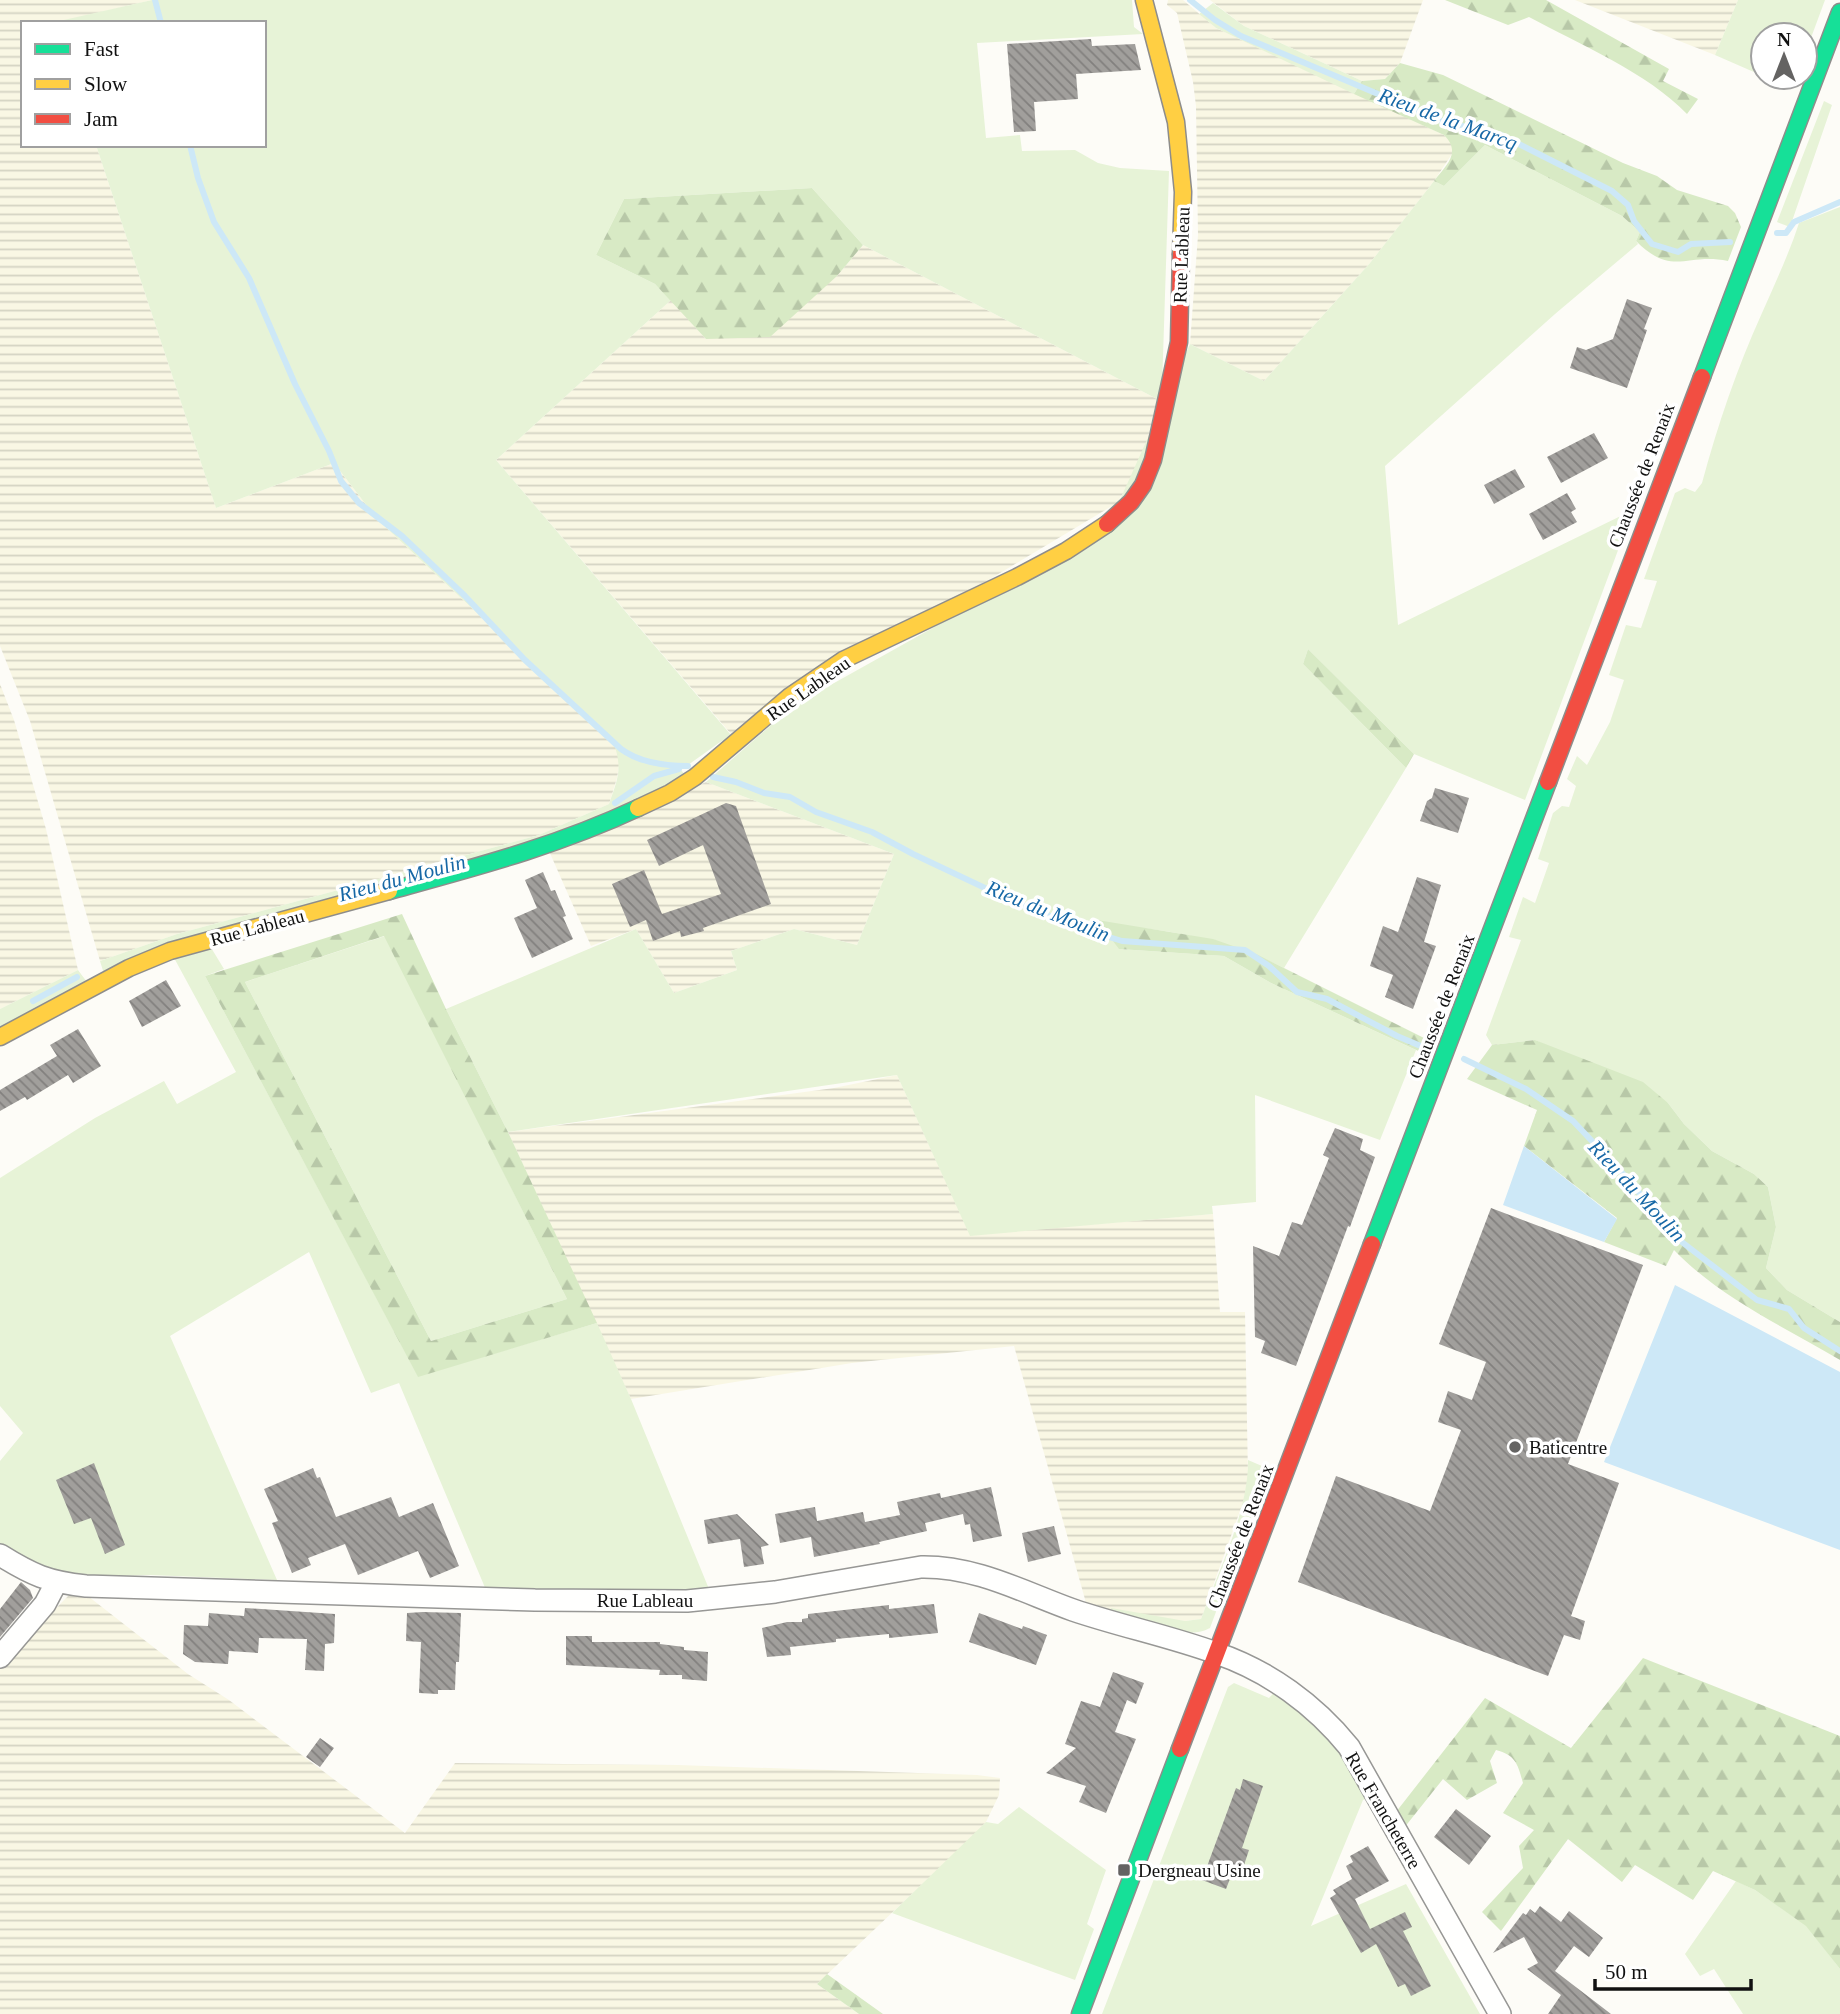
<svg xmlns="http://www.w3.org/2000/svg" width="1840" height="2014" font-family="'Times New Roman',serif">
<style>
.farmland{fill:url(#farmland-rules)}
.grass{fill:#e7f3d7}
.forest{fill:url(#forest-firs);fill-rule:evenodd}
.water{fill:#cde8f7}
.lines{fill:none;stroke-linecap:round;stroke-linejoin:round}
.stream{stroke:#cde8f7;stroke-width:6}
.building{fill:url(#building-back-hatch)}
.street-casing{stroke:#979795;stroke-width:24}
.fast-casing{stroke:#8e8d8b;stroke-width:19}
.slow-casing{stroke:#8e8d8b;stroke-width:19}
.jam-casing{stroke:#8e8d8b;stroke-width:19}
.street{stroke:#fffffe;stroke-width:21}
.fast{stroke:#16e098;stroke-width:16}
.slow{stroke:#ffcf43;stroke-width:16}
.jam{stroke:#f24e42;stroke-width:16}
.poi-dot{fill:#646362;stroke:#fff;stroke-width:2.5}
.labels{text-anchor:middle;stroke-width:7;stroke-linejoin:round;paint-order:stroke}
.street-label{font-size:19px;fill:#111;stroke:#fff}
.poi-label{font-size:19px;fill:#111;stroke:#fff;text-anchor:start}
.water-label{font-size:21px;font-style:italic;fill:#1768a6;stroke:#fff}
</style>
<defs>
<pattern id="farmland-rules" width="6" height="5" patternUnits="userSpaceOnUse" patternTransform="scale(1.75)"><rect width="6" height="5" fill="#f9f7e4"/><path d="M0 2.5h6" fill="none" stroke="#d4d3c3"/></pattern>
<pattern id="forest-firs" width="22" height="20" patternUnits="userSpaceOnUse" patternTransform="scale(1.75)"><rect width="22" height="20" fill="#d8eac5"/><path d="M5 1l3.5 6h-7zM16 11l3.5 6h-7z" fill="#b8c8a8"/></pattern>
<pattern id="building-back-hatch" width="6" height="6" patternUnits="userSpaceOnUse" patternTransform="scale(1.75)"><rect width="6" height="6" fill="#a19f9c"/><path d="M-1 5l2 2M0 0l6 6M5-1l2 2" fill="none" stroke="#82807e"/></pattern>
</defs>
<rect width="100%" height="100%" fill="#fdfcf7"/>
<!-- farmland -->
<path class="farmland" d="M0 0H152L55 23H23V145H96L216 508 334 463 377 519 613 741 620 759 617 778 609 804 539 835 177 934 100 961 30 721 0 646Z
M1168 0H1183L1216 28 1444 135 1451 142 1454 151 1434 181 1370 263 1264 381 1190 344 1198 235 1196 106 1193 82 1177 13 1167 5Z
M1210 0H1423L1400 63 1385 79 1362 81 1244 26Z
M1575 0H1738L1715 55Z
M863 245 1157 399 1142 463 1117 503 731 734 496 460 671 300 706 339 837 276Z
M0 684 14 720 46 829 78 970 0 1009Z
M706 782 894 854 857 945 794 929 731 951 737 970 674 993 636 929 591 946 549 851Z
M897 1075 970 1235 1213 1214 1220 1312H1245L1248 1477 1244 1500 1201 1619 1185 1621 1108 1615 1088 1610 1014 1346 852 1363 631 1399 508 1132 834 1088Z
M71 1593H84L188 1674 229 1700 405 1833 455 1763 678 1765 977 1775 1000 1778 999 1795 986 1822 977 1832 817 1984 859 2014H0V1665Z"/>
<!-- grass -->
<path class="grass" d="M152 0H1132L1134 27 1143 34 977 43 986 138 1020 135 1022 151 1075 150 1098 163 1120 168 1169 171 1162 388 1157 399 863 245 812 188 624 199 596 255 655 284 671 300 496 460 731 735 799 681 800 682 720 748 719 745 723 740 681 770 687 777C561 853 412 881 271 919 214 935 158 950 104 974L100 961 177 934 539 835 609 804C618 778 623 768 613 741L377 519 334 463 216 508 96 145H264V23L55 22Z
M1738 0H1825L1805 54V35H1763V76L1715 55Z
M1213 3 1244 26 1362 81 1354 94 1216 28 1199 14Z
M1824 101 1832 105 1790 227 1777 222Z
M1485 145 1622 216 1640 232 1636 241 1638 244 1555 314 1385 466 1398 625 1633 510 1525 800 1414 754 1308 649 1303 664 1406 768 1284 968C1236 944 1196 935 1143 928L1119 949 1224 956 1271 983 1416 1050 1380 1140 1255 1095 1256 1202 1212 1206 1213 1214 970 1236 897 1075 508 1132 446 1009 636 929 674 993 737 970 731 951 794 929 857 945 894 854 706 782 793 706 1106 531 1190 344 1264 381 1370 263 1434 181 1444 186Z
M1840 207V1322L1787 1290 1766 1268 1776 1227 1768 1187 1754 1174 1712 1151 1684 1124 1668 1103 1535 1040 1492 1045 1486 1035 1521 940 1509 937 1523 897 1535 903 1549 863 1538 859 1553 813 1562 806 1569 807 1576 786 1567 779 1577 756 1587 765 1610 722 1624 680 1609 675 1626 625 1641 628 1657 581 1644 579 1675 493 1685 488 1695 492 1702 483C1718 424 1737 368 1762 313 1775 283 1789 254 1799 223Z
M385 936 567 1299 431 1341 245 982Z
M210 946 224 969 205 976 418 1376 597 1323 631 1399 709 1589 704 1594 486 1590 399 1383 371 1393 309 1252 170 1336 277 1580 150 1575 89 1577 61 1575 39 1567 0 1546V1461L23 1433 0 1406V1178L95 1118 164 1081 177 1104 236 1072 173 956Z
M78 970 87 982 0 1030V1009Z
M1248 1460 1269 1469 1210 1628C1185 1642 1135 1621 1108 1615L1111 1608 1185 1621 1201 1619C1218 1572 1249 1510 1248 1460Z
M1234 1683 1269 1698 1277 1689 1320 1721 1370 1797 1363 1800 1311 1926 1406 1884 1480 2014H1102L1228 1687Z
M1019 1807 1106 1870 1087 1924 1094 1929 1075 1980 892 1913 986 1822 998 1824Z
M1736 1881 1755 1890 1807 1926 1840 1969V2014H1743L1714 1969 1700 1976 1685 1954Z"/>
<!-- forest -->
<path class="forest" d="M1445 0H1546L1669 69 1663 81 1698 99 1687 114C1648 73 1579 44 1529 17L1508 25Z
M1400 63 1443 75 1623 163 1657 176 1677 190 1728 206 1735 213 1741 227 1728 261C1686 252 1673 278 1636 241L1640 232 1622 216 1485 145 1444 186 1434 181C1446 165 1462 153 1444 135L1354 94 1362 81 1385 79Z
M812 188 863 245 837 276 770 337 706 339 655 284 596 255 624 199Z
M1308 649 1414 754 1406 768 1303 664Z
M402 914 446 1009 508 1132 597 1323 418 1377 205 976ZM384 936 567 1299 431 1341 245 982Z
M1097 920 1213 939 1256 954 1432 1042 1427 1055 1271 983 1224 956 1119 949Z
M1535 1040 1643 1082 1668 1103 1684 1124 1712 1151 1754 1174 1768 1187 1776 1227 1766 1268 1787 1290 1840 1322V1360C1784 1327 1719 1297 1674 1250L1666 1266 1604 1242 1617 1218 1524 1146 1537 1110 1467 1079 1492 1045Z
M1643 1658 1840 1736V1969L1806 1926 1755 1890 1713 1871 1693 1900 1635 1865 1622 1882 1568 1839 1501 1931 1482 1912 1523 1868 1519 1846 1534 1830 1503 1813 1523 1783C1518 1765 1516 1755 1496 1750L1490 1761 1497 1783 1467 1800 1443 1779 1404 1828 1396 1812 1485 1698 1571 1748Z
M827 1974 883 2014H859L817 1984Z"/>
<!-- water -->
<path class="water" d="M1524 1146 1617 1219 1604 1242 1503 1205Z
M1675 1285 1840 1372V1550L1604 1462Z"/>
<g class="lines">
<!-- stream -->
<path class="stream" d="M155 0 161 23
M1190 0 1215 20 1241 36 1444 122 1501 135 1612 191 1628 205 1634 221 1652 244 1678 252 1691 244 1730 242
M190 145 198 178 214 222 249 278 295 384 329 451 341 481 359 503 402 536 465 596 525 660 621 749C640 763 664 766 688 766
M1777 233H1786L1794 222 1840 202
M713 777 736 782 764 793 790 797 816 812 872 832 913 854 1019 904 1086 930 1122 941 1245 950 1269 966 1297 992 1327 999 1397 1036 1423 1047
M615 803 654 776 679 769
M33 1001 77 977
M1464 1059 1526 1089 1573 1121 1625 1176 1678 1239 1757 1300 1789 1309 1804 1328 1840 1351"/>
</g>
<!-- building -->
<path class="building" d="M1091 39 1092 46 1135 44 1141 70 1076 74 1078 99 1034 102 1036 131 1014 132 1007 44Z
M1627 299 1652 308 1644 329 1647 330 1627 388 1570 368 1577 347 1586 350 1613 339Z
M1594 433 1608 458 1561 483 1547 457Z
M1515 469 1525 487 1494 504 1484 485Z
M1567 493 1576 509 1571 512 1577 522 1543 540 1529 514Z
M1435 788 1469 798 1458 833 1420 821 1427 801 1432 798Z
M726 803 736 806 771 904 703 928 704 931 681 937 680 931 653 941 646 920 630 927 612 884 644 870 662 914 721 894 703 845 659 866 647 840Z
M543 872 551 891 555 890 566 916 563 917 573 939 532 958 514 918 537 908 525 880Z
M1417 877 1441 885 1424 942 1436 946 1413 1009 1385 997 1393 975 1370 966 1383 926 1398 932Z
M166 980 181 1006 142 1027 129 1001Z
M78 1029 101 1066 73 1083 68 1075 27 1100 25 1097 0 1111V1090L57 1056 50 1045Z
M1335 1128 1363 1139 1360 1150 1375 1157 1350 1227 1348 1226 1296 1366 1261 1353 1265 1341 1255 1337 1253 1246 1279 1256 1292 1222 1302 1225 1329 1158 1323 1155Z
M1491 1208 1643 1265 1568 1464 1619 1483 1571 1616 1585 1621 1580 1640 1564 1635 1548 1676 1298 1582 1336 1476 1430 1511 1461 1430 1438 1422 1448 1391 1472 1400 1486 1362 1439 1344Z
M94 1463 125 1545 105 1554 91 1518 74 1524 56 1480Z
M313 1468 317 1478 320 1477 336 1517 391 1497 399 1517 433 1503 459 1566 430 1578 418 1551 358 1575 345 1544 308 1558 311 1565 292 1573 272 1523 278 1521 264 1489Z
M991 1487 1002 1536 973 1542 970 1524 965 1525 963 1514 925 1523 927 1531 879 1542 880 1544 814 1557 811 1537 780 1543 775 1514 815 1507 817 1521 863 1512 865 1522 900 1515 897 1502 940 1493 941 1498Z
M737 1514 769 1545 761 1547 764 1564 744 1567 740 1539 708 1544 704 1520Z
M1054 1526 1061 1554 1028 1562 1022 1533Z
M21 1582 30 1590 33 1598 0 1637V1609Z
M934 1604 938 1633 889 1638V1634L836 1639V1642L790 1647 791 1655 767 1657 762 1628 787 1622H802V1619L808 1618V1614L889 1605V1609Z
M245 1608 335 1614 334 1643 325 1644 324 1671 305 1670 307 1639 259 1638 258 1653 229 1651 228 1664 195 1662 183 1654 184 1625 208 1626 209 1613 244 1616Z
M423 1612 461 1613 459 1662H456L455 1690H438V1694L419 1693 421 1642 406 1641 407 1613Z
M979 1613 1022 1629 1023 1626 1047 1635 1036 1665 969 1642Z
M566 1636H592V1642H660V1644L684 1647V1650L708 1652 707 1681 682 1679V1675H659L660 1670 566 1665Z
M1113 1672 1144 1683 1136 1704 1127 1700 1115 1732 1136 1739 1106 1813 1079 1802 1086 1786 1046 1773 1076 1748 1065 1744 1081 1701 1100 1707Z
M320 1738 334 1748 320 1767 306 1757Z
M1243 1779 1263 1786 1242 1848 1249 1850 1241 1874 1233 1871 1226 1889 1202 1880 1236 1788 1240 1790Z
M1456 1809 1491 1836 1469 1865 1434 1837Z
M1368 1846 1389 1881 1355 1899 1370 1929 1405 1912 1412 1927 1403 1931 1431 1986 1411 1996 1405 1984 1398 1987 1376 1944 1361 1953 1330 1898 1336 1894 1333 1890 1352 1879 1346 1866 1353 1862 1350 1856Z
M1540 1906 1561 1922 1569 1911 1603 1938 1589 1957 1574 1946 1555 1971 1611 2014H1548L1561 1995 1527 1969 1538 1963 1524 1937 1493 1953 1523 1913 1526 1915 1530 1909 1535 1913Z"/>
<g class="lines">
<!-- street casing -->
<g class="street-casing">
<path id="street" d="M0 1555C32 1575 48 1582 86 1586L535 1600 687 1601 775 1592 921 1567C976 1566 1023 1592 1073 1610 1120 1626 1169 1636 1216 1653 1269 1671 1315 1705 1349 1747L1500 2014
M0 1657 45 1604 56 1583"/>
</g>
<!-- fast casing -->
<g class="fast-casing">
<path id="fast" d="M1702 377 1840 12
M389 891C476 867 557 846 638 808
M1372 1244 1548 782
M1080 2014 1180 1749"/>
</g>
<!-- slow casing -->
<g class="slow-casing">
<path id="slow" d="M1144 0 1176 122 1183 192 1181 254
M638 808 670 793 695 777 790 696 843 660 1017 577 1066 551 1107 524
M0 1037 129 968 170 951 389 891"/>
</g>
<!-- jam casing -->
<g class="jam-casing">
<path id="jam" d="M1107 524 1131 502 1143 485 1153 460 1179 342 1181 254
M1548 782 1702 377
M1180 1749 1372 1244"/>
</g>
<!-- street -->
<use href="#street" class="street"/>
<!-- fast -->
<use href="#fast" class="fast"/>
<!-- slow -->
<use href="#slow" class="slow"/>
<!-- jam -->
<use href="#jam" class="jam"/>
</g>
<!-- markers -->
<g class="poi-dot">
<circle cx="1515" cy="1447" r="7"/>
<rect x="1117" y="1863" width="14" height="14" rx="3.5"/>
</g>
<g class="labels">
<!-- street labels -->
<g class="street-label">
<text transform="translate(1181 255) rotate(-88)" y="7">Rue Lableau</text>
<text transform="translate(1641 475) rotate(-69)" y="7">Chaussée de Renaix</text>
<text transform="translate(808 688) rotate(-35)" y="7">Rue Lableau</text>
<text transform="translate(257 927) rotate(-15)" y="7">Rue Lableau</text>
<text transform="translate(1441 1006) rotate(-69)" y="7">Chaussée de Renaix</text>
<text transform="translate(1240 1536) rotate(-69)" y="7">Chaussée de Renaix</text>
<text x="645" y="1607">Rue Lableau</text>
<text transform="translate(1384 1810) rotate(60)" y="7">Rue Francheterre</text>
</g>
<!-- poi labels -->
<g class="poi-label">
<text x="1529" y="1454">Baticentre</text>
<text x="1138" y="1877">Dergneau Usine</text>
</g>
<!-- water labels -->
<g class="water-label">
<text transform="translate(1448 119) rotate(20)" y="7">Rieu de la Marcq</text>
<text transform="translate(402 878) rotate(-15)" y="7">Rieu du Moulin</text>
<text transform="translate(1048 911) rotate(22)" y="7">Rieu du Moulin</text>
<text transform="translate(1637 1191) rotate(47)" y="7">Rieu du Moulin</text>
</g>
</g>
<!-- legend -->
<rect x="21" y="21" width="245" height="126" fill="#ffffff" stroke="#a0a0a0" stroke-width="2"/>
<rect x="35" y="44" width="35" height="10" fill="#16e098" stroke="#a0a0a0" stroke-width="2"/>
<text x="84" y="56" font-size="21" fill="#111111">Fast</text>
<rect x="35" y="79" width="35" height="10" fill="#ffcf43" stroke="#a0a0a0" stroke-width="2"/>
<text x="84" y="91" font-size="21" fill="#111111">Slow</text>
<rect x="35" y="114" width="35" height="10" fill="#f24e42" stroke="#a0a0a0" stroke-width="2"/>
<text x="84" y="126" font-size="21" fill="#111111">Jam</text>
<!-- north arrow -->
<g transform="translate(1784 56)"><circle r="33" fill="#ffffff" stroke="#a0a0a0" stroke-width="2"/>
<path d="M0-5L12 26L0 18L-12 26Z" fill="#646362"/>
<text y="-10" font-size="19" font-weight="bold" text-anchor="middle" fill="#111111">N</text>
</g>
<!-- scale -->
<path d="M1595 1979v10h156v-10" fill="none" stroke="#111111" stroke-width="3.5"/>
<text x="1605" y="1979" font-size="21" fill="#111111" stroke="#ffffff" stroke-width="5" paint-order="stroke">50 m</text>
</svg>
